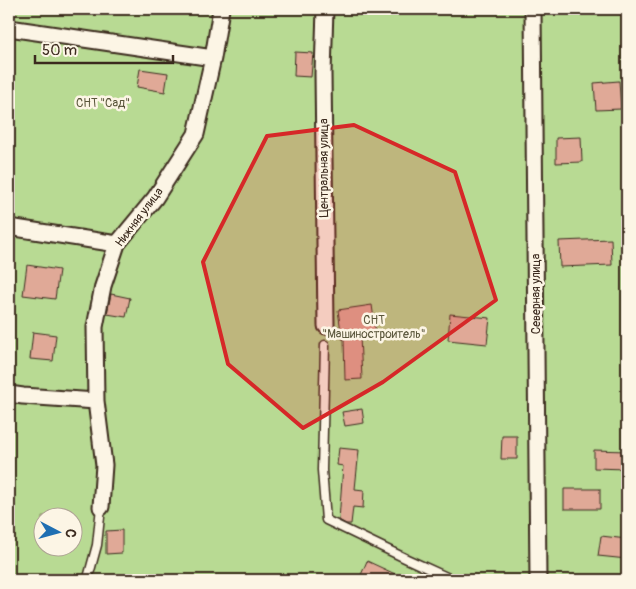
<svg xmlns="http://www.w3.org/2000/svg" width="636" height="589" font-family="Pangolin,sans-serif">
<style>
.green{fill:#b8da93;stroke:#7a8258;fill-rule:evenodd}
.building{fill:#e0a997;stroke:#3b2a1e}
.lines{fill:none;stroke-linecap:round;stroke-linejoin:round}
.lane-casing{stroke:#3b2a1e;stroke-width:11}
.street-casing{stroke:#3b2a1e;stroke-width:19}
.lane{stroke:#fcf5e5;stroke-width:8}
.street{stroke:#fcf5e5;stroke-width:15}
.marked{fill:#d62828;fill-opacity:0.2;stroke:#d62828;stroke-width:4;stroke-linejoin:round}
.labels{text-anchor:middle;stroke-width:5;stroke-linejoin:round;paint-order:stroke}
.park-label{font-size:12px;fill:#5a563b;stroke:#fcf5e5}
.street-label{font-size:12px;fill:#3b2a1e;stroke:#fcf5e5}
</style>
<rect width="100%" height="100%" fill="#f6e6d5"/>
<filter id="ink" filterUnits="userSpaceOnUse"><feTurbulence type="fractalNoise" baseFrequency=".02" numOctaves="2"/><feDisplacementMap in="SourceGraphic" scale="10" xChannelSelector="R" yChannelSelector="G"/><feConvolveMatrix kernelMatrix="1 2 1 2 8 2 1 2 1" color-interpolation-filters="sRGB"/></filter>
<g filter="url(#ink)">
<!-- green -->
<path class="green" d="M9 9H627V580H9ZM42 516H72V546H42Z"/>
<!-- building -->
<path class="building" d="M295 52 313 53 311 77 294 76Z
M140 69 168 73 165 92 137 87Z
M619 81 621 109 596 110 594 83Z
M581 137 582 162 556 163V138Z
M611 239 612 265 560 267 559 241Z
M27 265 59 270 55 299 23 295Z
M111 294 130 298 126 317 107 314Z
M372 305 376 334 360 336 362 379 345 380 344 339H342L338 310Z
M450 314 490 318 487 344 448 340Z
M33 332 56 335 53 361 30 359Z
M362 409 364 423 345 426 342 412Z
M502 436H517V459H501Z
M339 448 359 450 355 489 364 490 363 508 353 507 351 524H346L339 520 343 466 337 465Z
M594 450 626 451V469L594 468Z
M564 489H600V509H564Z
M122 530V553L106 554V531Z
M601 536 627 539V559L598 556Z
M367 561 408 580H373L361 575Z"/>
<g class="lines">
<!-- lane casing -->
<g class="lane-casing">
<path id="lane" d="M325 345 322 470 326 520 407 559 453 580
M83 580 88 578 97 545 101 507"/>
</g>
<!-- street casing -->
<g class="street-casing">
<path id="street" d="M325 9 323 73 326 326
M533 9 538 580
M9 28 213 58
M9 227 117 244
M9 394 23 396 96 401
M101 507 104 465 96 401 95 327 103 286 117 244 155 198 196 134 213 58 221 9"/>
</g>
<!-- lane -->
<use href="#lane" class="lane"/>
<!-- street -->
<use href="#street" class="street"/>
</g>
</g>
<!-- marked area -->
<path class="marked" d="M354 125 455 172 496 300 383 382 303 428 228 364 203 262 267 136Z"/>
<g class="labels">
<!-- park labels -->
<g class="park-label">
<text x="103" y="107">СНТ "Сад"</text>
<text x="374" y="324">СНТ<tspan x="374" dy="14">"Машиностроитель"</tspan></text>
</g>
<!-- street labels -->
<g class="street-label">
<text transform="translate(324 168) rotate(-90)" y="4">Центральная улица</text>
<text transform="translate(139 217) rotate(-53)" y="4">Нижняя улица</text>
<text transform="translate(536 294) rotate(-90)" y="4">Северная улица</text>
</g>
</g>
<!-- margin -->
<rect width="636" height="589" fill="none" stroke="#fcf5e5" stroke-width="30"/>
<rect x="15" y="15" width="606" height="559" fill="none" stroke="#3b2a1e" stroke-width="2" filter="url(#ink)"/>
<!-- north arrow -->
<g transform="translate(58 532) rotate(96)"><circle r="24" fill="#fcf5e5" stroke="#afa495"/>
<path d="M0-4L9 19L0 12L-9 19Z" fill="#1f6fb2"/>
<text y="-8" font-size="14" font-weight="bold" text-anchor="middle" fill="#3b2a1e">С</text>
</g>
<!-- scale -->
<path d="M35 55v8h138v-8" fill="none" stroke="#3b2a1e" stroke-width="2.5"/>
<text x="42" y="55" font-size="15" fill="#3b2a1e" stroke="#fcf5e5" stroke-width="4" paint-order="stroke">50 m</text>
</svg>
